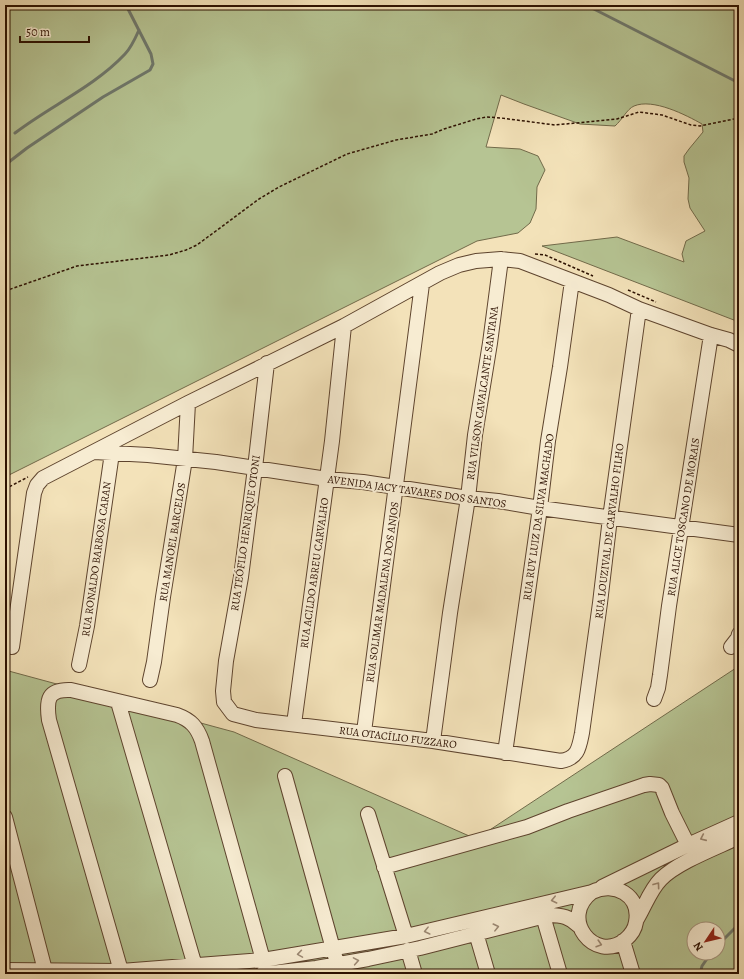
<svg xmlns="http://www.w3.org/2000/svg" width="744" height="979" font-family="Alegreya,serif">
<style>
.green{fill:#b6c493;stroke:#716a4a;fill-rule:evenodd}
.lines{fill:none;stroke-linecap:round;stroke-linejoin:round}
.stream{stroke:#6f786c;stroke-width:3}
.minor-casing{stroke:#5e442e;stroke-width:16}
.path{stroke:#2c1000;stroke-width:1.5;stroke-dasharray:3 2;stroke-linecap:butt}
.minor{stroke:#f7ecd2;stroke-width:14}
.oneway{stroke:#9c8974}
.labels{text-anchor:middle;stroke-width:4;stroke-linejoin:round;paint-order:stroke}
.street-label{font-size:11px;fill:#2c1000;stroke:#f7ecd2}
</style>
<rect width="100%" height="100%" fill="#f3e2b9"/>
<filter id="stains"><feTurbulence type="fractalNoise" baseFrequency=".005" numOctaves="4"/><feColorMatrix values="0 0 0 0 .2 0 0 0 0 .09 0 0 0 0 .02 0 0 0 .5 -.17"/></filter>
<radialGradient id="worn" r=".72"><stop offset=".6" stop-color="#630" stop-opacity="0"/><stop offset="1" stop-color="#630" stop-opacity=".3"/></radialGradient>
<!-- green -->
<path class="green" d="M5 5H739V322L542 246 617 237 684 262 682 254 686 241 705 231 690 208 688 199 689 178 684 162V156L689 149 703 132 702 124C686 115 653 98 634 106 627 109 622 120 615 126L580 124 524 104 501 95 486 147 520 149 538 156 545 170 537 187 536 209 530 223 518 233 477 241 5 477Z
M739 666V974H5V670L234 732 476 839ZM694 929H718V953H694Z"/>
<g class="lines">
<!-- stream -->
<path class="stream" d="M586 5 739 83
M15 133C50 106 94 87 125 54 131 48 135 39 139 30
M5 165 27 148 103 97 150 70 153 64 151 54 126 5
M718 945 739 924
M700 974 702 966 711 953"/>
<!-- minor casing -->
<g class="minor-casing">
<path id="minor" d="M267 363 255 468 241 577 226 661 223 691 224 702 233 714 256 720 433 741 561 761C578 758 579 748 582 733L600 603 610 518 639 309
M94 452 148 455 216 462 327 479 363 482 468 498 498 501 540 508 739 535
M12 647 34 493 37 485 43 478 188 403 344 326 440 273 459 265 476 261 501 259 520 261 609 295 639 309 711 335 729 340 739 345
M731 647 738 638 739 634
M79 665 87 626 112 453
M150 680 154 662 163 597 185 459 188 403
M654 699 658 688 660 675 669 606 711 335
M118 702 195 966
M294 724 332 441 344 326
M364 732 422 284
M433 741 450 613 468 498 475 435 490 343 501 259
M505 753 540 508 548 441 560 367 572 281
M285 776 340 974
M368 814 406 936
M5 817 46 974
M384 867 527 827 568 811 644 785 650 784 659 785 662 788 672 813 688 845
M602 887 688 845 739 822
M543 916 560 974
M637 919C645 906 650 890 661 879 678 862 716 848 739 837
M476 933 488 974
M623 941 633 974
M408 950 415 974
M5 970 121 971 263 960 406 936 592 892C614 881 641 895 636 922 635 929 631 935 625 940 595 964 558 918 592 892
M121 971 49 720C46 699 48 689 71 690L177 715C191 720 197 727 202 741L263 960
M262 974 316 968 368 959 420 948 549 915C562 915 570 917 579 926"/>
</g>
<!-- path -->
<path class="path" d="M535 254 545 255 593 276
M628 290 656 302
M5 291 77 266 169 255 186 250 197 245 259 199 279 187 347 154 396 140 432 134 444 129 476 119 487 117 501 118 555 125 617 119 639 112 662 115 691 125 700 126 739 118
M5 489 28 477"/>
<!-- minor -->
<use href="#minor" class="minor"/>
</g>
<!-- one-way arrows -->
<defs><path id="oneway-chevron" d="M-2-3.5L2.5 0L-2 3.5" fill="none" stroke-width="1.6" stroke-linecap="round" stroke-linejoin="round"/></defs>
<g class="oneway">
<use href="#oneway-chevron" transform="translate(703 838) rotate(156)"/>
<use href="#oneway-chevron" transform="translate(657 885) rotate(-54)"/>
<use href="#oneway-chevron" transform="translate(554 900) rotate(167)"/>
<use href="#oneway-chevron" transform="translate(496 927) rotate(-14)"/>
<use href="#oneway-chevron" transform="translate(427 931) rotate(166)"/>
<use href="#oneway-chevron" transform="translate(599 944) rotate(17)"/>
<use href="#oneway-chevron" transform="translate(300 954) rotate(171)"/>
<use href="#oneway-chevron" transform="translate(356 961) rotate(-10)"/>
</g>
<g class="labels">
<!-- street labels -->
<g class="street-label">
<text transform="translate(482 393) rotate(-82)" y="4">RUA VILSON CAVALCANTE SANTANA</text>
<text transform="translate(417 491) rotate(8)" y="4">AVENIDA JACY TAVARES DOS SANTOS</text>
<text transform="translate(538 517) rotate(-82)" y="4">RUA RUY LUIZ DA SILVA MACHADO</text>
<text transform="translate(683 517) rotate(-81)" y="4">RUA ALICE TOSCANO DE MORAIS</text>
<text transform="translate(609 531) rotate(-83)" y="4">RUA LOUZIVAL DE CARVALHO FILHO</text>
<text transform="translate(245 533) rotate(-82)" y="4">RUA TEÓFILO HENRIQUE OTONI</text>
<text transform="translate(172 542) rotate(-81)" y="4">RUA MANOEL BARCELOS</text>
<text transform="translate(96 559) rotate(-82)" y="4">RUA RONALDO BARBOSA CARAN</text>
<text transform="translate(314 573) rotate(-82)" y="4">RUA ACILDO ABREU CARVALHO</text>
<text transform="translate(382 592) rotate(-82)" y="4">RUA SOLIMAR MADALENA DOS ANJOS</text>
<text transform="translate(398 737) rotate(7)" y="4">RUA OTACÍLIO FUZZARO</text>
</g>
</g>
<!-- margin -->
<rect width="744" height="979" fill="none" stroke="#f3e2b9" stroke-width="20"/>
<rect x="6" y="6" width="732" height="967" fill="none" stroke="#2c1000" stroke-width="2"/>
<rect x="10" y="10" width="724" height="959" fill="none" stroke="#2c1000"/>
<!-- north arrow -->
<g transform="translate(706 941) rotate(235)"><circle r="19" fill="#f7ecd2" stroke="#a6947e"/>
<path d="M0-3L7 15L0 10L-7 15Z" fill="#8f2418"/>
<text y="-6" font-size="11" font-weight="bold" text-anchor="middle" fill="#2c1000">N</text>
</g>
<!-- scale -->
<path d="M20 36v6h69v-6" fill="none" stroke="#2c1000" stroke-width="2"/>
<text x="26" y="36" font-size="12" fill="#2c1000" stroke="#f7ecd2" stroke-width="3" paint-order="stroke">50 m</text>
<rect width="100%" height="100%" filter="url(#stains)"/>
<rect width="100%" height="100%" fill="url(#worn)"/>
</svg>
